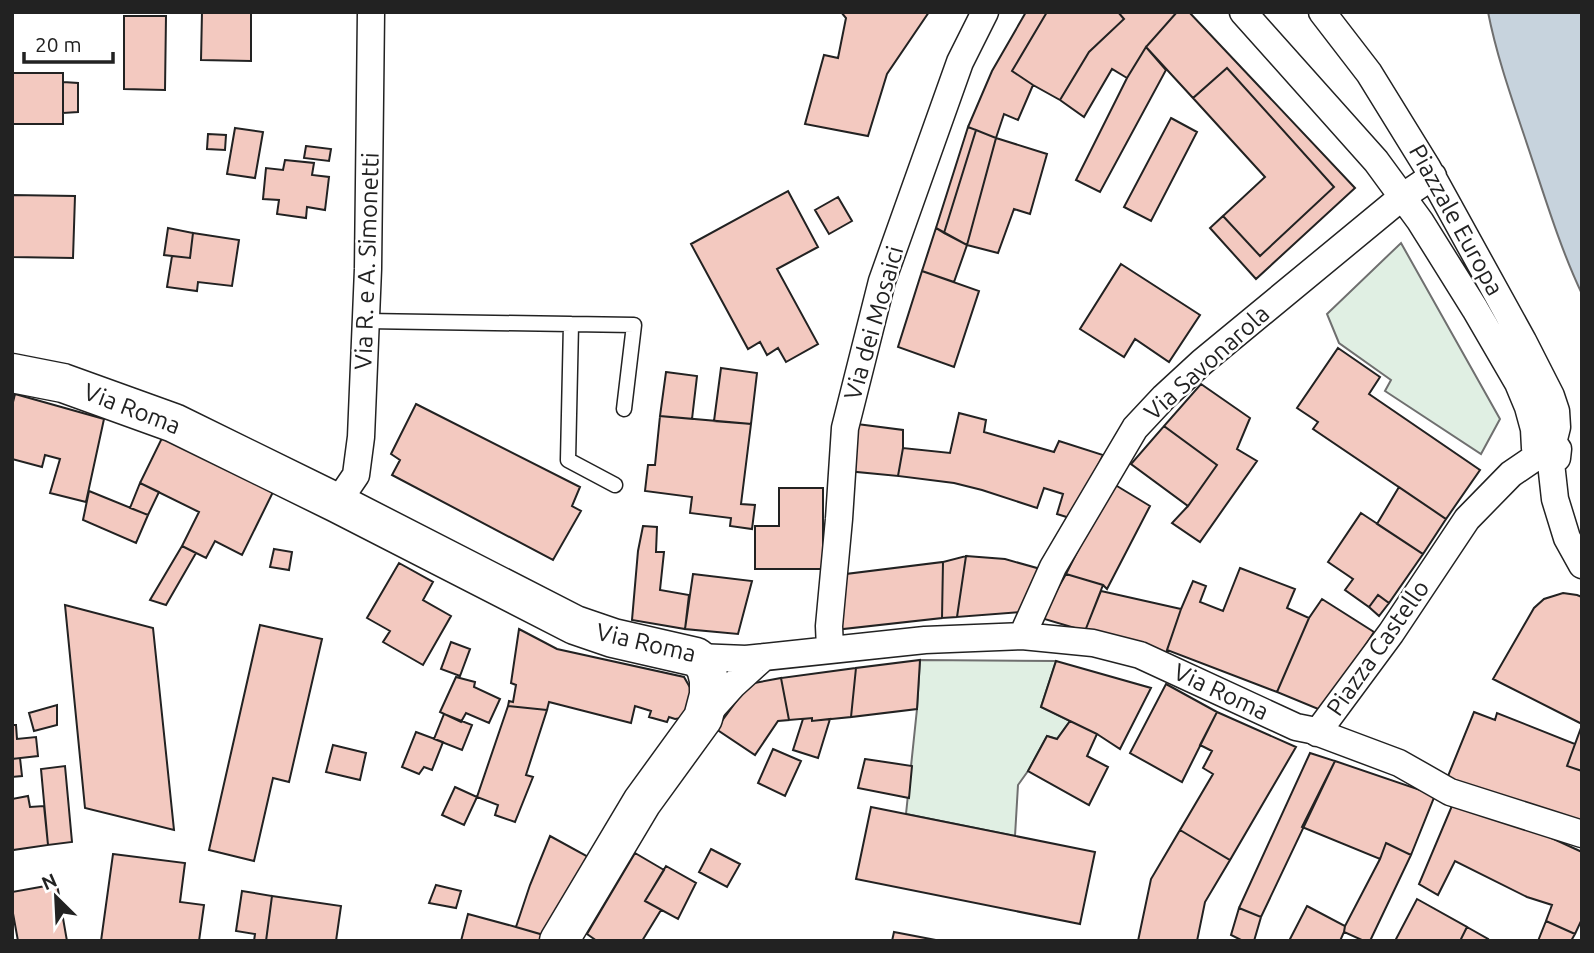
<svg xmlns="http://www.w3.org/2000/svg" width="1594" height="953" font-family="Ubuntu,sans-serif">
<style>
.green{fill:#e0efe3;stroke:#6f6f6f;stroke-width:2}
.water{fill:#c7d3dd;stroke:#6f6f6f;stroke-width:2}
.building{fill:#f3c9c0;stroke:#222;stroke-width:2}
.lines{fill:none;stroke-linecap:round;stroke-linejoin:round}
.lane-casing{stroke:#222;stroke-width:17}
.street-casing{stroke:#222;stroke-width:29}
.secondary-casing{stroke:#222;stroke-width:41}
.lane{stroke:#fff;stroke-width:14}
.street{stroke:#fff;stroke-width:26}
.secondary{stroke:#fff;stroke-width:38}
.labels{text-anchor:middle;stroke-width:5;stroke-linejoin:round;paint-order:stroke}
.street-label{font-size:24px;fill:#222;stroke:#fff}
</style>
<rect width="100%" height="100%" fill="#fff"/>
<!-- green -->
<path class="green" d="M1401 243 1500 419 1481 454 1385 391 1391 380 1339 343 1327 314Z
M920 660 1056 661 1041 707 1070 721 1057 739 1047 736 1028 771 1018 785 1015 836 906 814 917 709Z"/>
<!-- water -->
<path class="water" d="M1488 12H1582V294C1562 252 1548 207 1533 162 1517 113 1498 63 1488 12Z"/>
<!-- building -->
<path class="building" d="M202 12H251V61L201 60Z
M841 12H929L887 74 868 136 805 124 824 55 838 58 846 18Z
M1026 12H1047L1012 71 1033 85 1018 120 1004 114 996 138 968 127 992 71Z
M1047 12H1118L1124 19 1089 52 1060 100 1033 85 1012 71Z
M1118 12H1177L1146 47 1127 78 1112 69 1084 117 1060 100 1089 52 1124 19Z
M1177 12H1189L1355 188 1256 279 1210 228 1223 216 1260 256 1334 187 1227 68 1193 98 1146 47Z
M124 16H166L165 90 124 89Z
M1146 47 1166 70 1100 192 1076 180 1127 78Z
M1227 68 1334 187 1260 256 1223 216 1265 177 1193 98Z
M12 73H63V124H12Z
M63 82 78 83V112L63 113Z
M1171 118 1197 132 1151 221 1124 207Z
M968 127 976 130 944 233 936 228Z
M235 128 263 132 255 178 227 174Z
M976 130 996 138 967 245 944 233Z
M208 134 226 135 225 150 207 149Z
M996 138 1047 154 1030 214 1014 209 998 253 967 245Z
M306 146 331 149 329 161 304 158Z
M285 160 314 163 312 175 329 177 325 210 307 207 306 218 277 214 279 200 263 199 266 168 283 170Z
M788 191 818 247 777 269 818 344 786 362 778 348 767 355 760 342 748 349 691 244Z
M12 195 75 196 73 258 12 257Z
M838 197 852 221 829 234 815 210Z
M168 228 193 233 190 258 164 255Z
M936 228 967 245 954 282 922 271Z
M193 233 239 240 232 286 198 282 197 291 167 287 172 256 190 258Z
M1121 264 1200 315 1169 362 1135 339 1124 357 1080 329Z
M922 271 979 291 954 367 898 347Z
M1338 348 1380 377 1369 394 1480 470 1446 519 1313 429 1318 422 1297 408Z
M721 368 757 373 751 424 714 421Z
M666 372 697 376 692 419 660 416Z
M1201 384 1250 418 1237 449 1257 461 1200 542 1172 523 1188 506 1217 465 1164 426Z
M15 394 104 419 86 502 50 493 60 459 45 455 42 467 12 459V406Z
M416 404 580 487 572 506 581 511 553 560 392 475 400 460 391 454Z
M959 413 986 420 984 432 1054 452 1059 441 1103 455 1073 519 1057 514 1063 494 1044 488 1037 508 982 490 954 483 898 476 903 448 950 453Z
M660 416 751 424 741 504 755 505 752 529 730 526 731 518 690 513 692 497 645 491 648 465H655Z
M857 424 903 430V448L898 476 847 471Z
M1164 426 1217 465 1188 506 1131 464Z
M163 436 274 490 242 555 215 541 206 558 182 546 199 512 140 483Z
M140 483 159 492 148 515 130 508Z
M1112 483 1150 506 1107 589 1103 585 1066 574Z
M1399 487 1446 519 1423 554 1377 524Z
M779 488H823V569H755V526H779Z
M89 491 148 515 136 543 83 520Z
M1361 513 1423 554 1389 603 1378 595 1369 607 1345 590 1353 579 1328 562Z
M643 526 657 527 656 552H664L660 590 689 595 685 629 632 620 638 551Z
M182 546 196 553 166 605 150 600Z
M274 549 292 552 289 570 270 567Z
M966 556 1005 559 1044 570 1022 612 957 617Z
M966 556 957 617 942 618 943 562Z
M943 562 942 618 834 630 838 575Z
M399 563 433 582 423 600 451 616 423 665 383 642 390 631 367 618Z
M1240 568 1295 589 1287 608 1309 618 1277 692 1167 650 1181 609 1193 581 1206 586 1200 602 1223 611Z
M693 574 752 581 738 634 685 629Z
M1066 574 1103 585 1085 631 1041 618Z
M1101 591 1181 609 1165 656 1085 631Z
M1563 593 1577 595 1582 597V724L1493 679 1534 608 1544 599Z
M1378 595 1389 603 1379 616 1369 607Z
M1322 599 1374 632 1323 711 1277 692 1309 618Z
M65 605 153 628 174 830 85 808Z
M260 625 322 639 289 782 273 778 254 861 209 850Z
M519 629 557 649 684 677 692 691 688 717 675 719 669 717 667 722 649 717 651 711 635 706 631 723 549 702 547 710 508 706 509 701 513 702 516 685 511 683Z
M451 642 470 649 460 676 441 669Z
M920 660 917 709 851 717 856 668Z
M1056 661 1151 688 1120 749 1097 734 1041 707Z
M856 668 851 717 812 721V718L789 720 781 678Z
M456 677 475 682 474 687 500 699 489 723 466 713 461 722 440 712Z
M781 678 789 720 778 721 755 755 716 729 749 684Z
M1166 684 1217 712 1182 782 1130 753Z
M57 705V725L34 731 29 713Z
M508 706 547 710 526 775 533 777 515 822 495 815 498 805 477 797Z
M1217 712 1296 747 1230 860 1180 830 1213 774 1203 768 1212 751 1200 745Z
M1474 712 1495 720 1497 713 1575 744 1567 766 1582 771V821L1446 781Z
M444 714 472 725 462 750 434 739Z
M812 718V721L830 719 818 758 793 750 803 719Z
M1070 721 1097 734 1087 756 1108 767 1089 805 1028 771 1047 736 1057 739Z
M12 725H16L17 739 36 737 38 756 12 759Z
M1582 725V771L1567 766Z
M416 732 443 742 432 770 424 767 419 774 402 767Z
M333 745 366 753 360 780 326 772Z
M773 749 801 761 785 796 758 783Z
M1310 753 1335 761 1261 917 1239 908Z
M20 758 22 776 12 777V759Z
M865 759 912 766 909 798 858 788Z
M1335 761 1435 795 1411 855 1386 843 1380 859 1302 827Z
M65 766 72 842 48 845 41 769Z
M455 787 477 797 464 825 442 815Z
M28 796 30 807 44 806 48 845 13 850 12 799Z
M1454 801 1534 830 1582 852V919L1575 934 1546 921 1552 905 1527 897 1455 861 1438 895 1419 884Z
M871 807 1095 852 1080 924 856 879Z
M1180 830 1230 860 1205 902 1197 941H1138L1151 879Z
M550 836 594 860 547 936 516 927 530 885Z
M1386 843 1411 855 1370 941H1364L1344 932 1345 926 1380 859Z
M711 849 740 864 727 887 699 872Z
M635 853 664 870 645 901 661 910 642 941H597L587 934Z
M113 854 185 863 180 902 204 905 199 941H101Z
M666 866 696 883 678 919 645 901Z
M57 884 67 941H18L12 908V892Z
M436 885 461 891 456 908 429 903Z
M242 891 272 896 266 941H254L255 934 236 931Z
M272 896 341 906 336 941H266Z
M1417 899 1467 927 1460 941H1395Z
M1307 906 1345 926 1344 932 1340 941H1289Z
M1239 908 1261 917 1254 941H1243L1231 935Z
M468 914 516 927 547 936 545 941H461Z
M1546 921 1575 934 1571 941H1538Z
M1467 927 1488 939 1487 941H1460Z
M894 932 941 941H892Z"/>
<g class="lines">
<!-- lane casing -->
<g class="lane-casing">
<path id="lane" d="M366 321 634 325 624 409
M571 324 568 460 615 485"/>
</g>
<!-- street casing -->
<g class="street-casing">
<path id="street" d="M1243 12 1376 161 1420 221 1475 309 1518 383 1528 407 1534 429 1535 448
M1322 12 1369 73 1427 167 1523 341 1551 396 1556 411 1557 427 1553 443
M1546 441 1553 443 1558 449 1557 458 1551 463 1555 499 1567 538 1582 565
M337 503 356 475 361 437 368 269 371 12
M1022 636 1053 567 1135 428 1164 397 1202 362 1402 197 1433 176
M830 649 829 626 839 519 845 428 882 281 960 62 985 12
M696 657 746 659 925 640 1022 636 1093 643 1140 655 1296 727 1311 730 1399 763 1450 792 1582 834
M706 715 733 685 764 657
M1317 733 1391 633 1467 519 1511 474 1536 457"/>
</g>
<!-- secondary casing -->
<g class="secondary-casing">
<path id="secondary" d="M12 373 63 383 174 423 337 503 575 625 613 638 696 657 701 661 706 668 709 680V695L703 718 642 802 559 941"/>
</g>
<!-- lane -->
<use href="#lane" class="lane"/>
<!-- street -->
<use href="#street" class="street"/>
<!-- secondary -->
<use href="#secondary" class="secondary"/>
</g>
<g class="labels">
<!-- street labels -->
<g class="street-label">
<text transform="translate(1456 220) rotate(61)" y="8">Piazzale Europa</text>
<text transform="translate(367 261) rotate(-88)" y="8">Via R. e A. Simonetti</text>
<text transform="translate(874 323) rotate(-74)" y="8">Via dei Mosaici</text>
<text transform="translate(1207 363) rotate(-42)" y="8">Via Savonarola</text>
<text transform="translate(132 409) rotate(21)" y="8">Via Roma</text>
<text transform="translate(646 643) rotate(13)" y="8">Via Roma</text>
<text transform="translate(1378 648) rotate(-55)" y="8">Piazza Castello</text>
<text transform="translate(1221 692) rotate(25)" y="8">Via Roma</text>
</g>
</g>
<!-- border -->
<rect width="1594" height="953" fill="none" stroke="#222222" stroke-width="28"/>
<!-- north arrow -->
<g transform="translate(56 897) rotate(336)" stroke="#ffffff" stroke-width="5" paint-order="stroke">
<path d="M0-5L12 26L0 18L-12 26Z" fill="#222222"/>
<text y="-10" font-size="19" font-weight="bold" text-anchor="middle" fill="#222222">N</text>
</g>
<!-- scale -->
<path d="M24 52v10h89v-10" fill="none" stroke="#222222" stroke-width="3.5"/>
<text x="35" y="52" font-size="21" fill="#222222" stroke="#ffffff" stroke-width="5" paint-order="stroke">20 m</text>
</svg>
